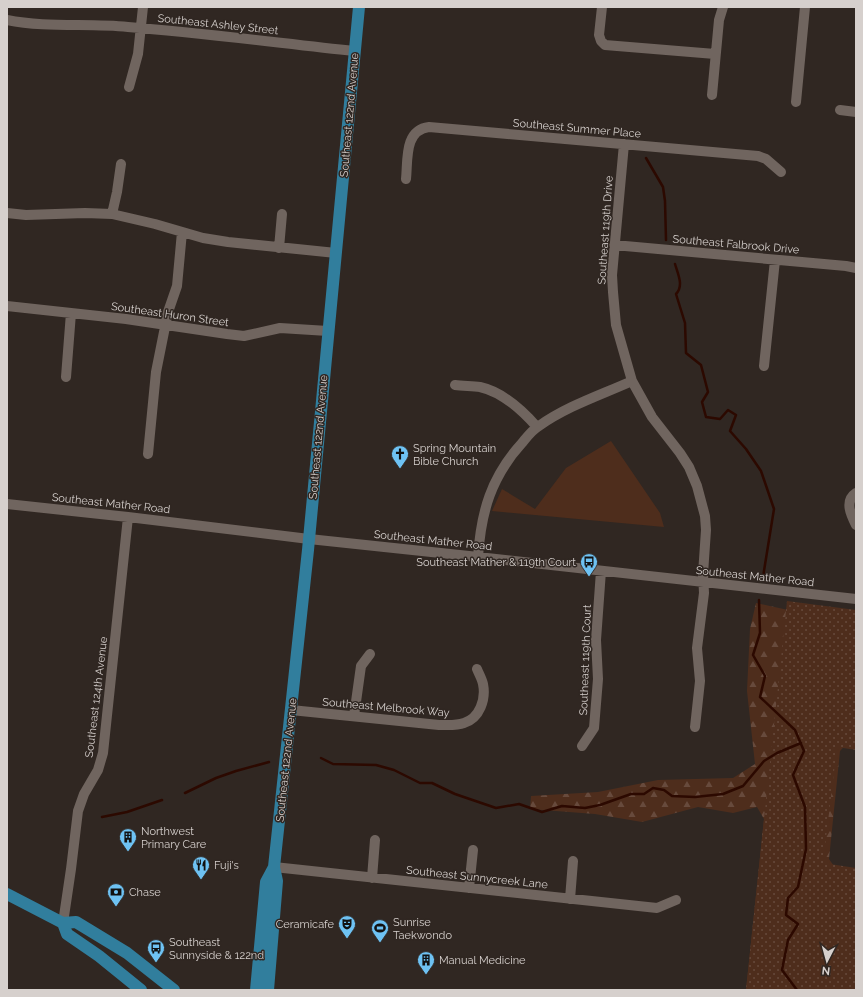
<svg xmlns="http://www.w3.org/2000/svg" width="863" height="997" font-family="Raleway,sans-serif">
<style>
.grass{fill:#4e2d1c}
.forest{fill:url(#forest-firs)}
.park{fill:url(#park-dots)}
.lines{fill:none;stroke-linecap:round;stroke-linejoin:round}
.stream{stroke:#2c0900;stroke-width:2.5}
.minor{stroke:#70655f;stroke-width:10}
.major{stroke:#317e9d;stroke-width:12}
.labels{text-anchor:middle;stroke-width:3;stroke-linejoin:round;paint-order:stroke}
.street-label{font-size:11px;fill:#d6d0cd;stroke:#302722}
.poi-label{font-size:11px;fill:#d6d0cd;stroke:#302722;text-anchor:start}
</style>
<defs>
<pattern id="forest-firs" width="22" height="20" patternUnits="userSpaceOnUse"><rect width="22" height="20" fill="#4e2d1c"/><path d="M5 1l3.5 6h-7zM16 11l3.5 6h-7z" fill="#674a3c"/></pattern>
<pattern id="park-dots" width="8" height="8" patternUnits="userSpaceOnUse"><rect width="8" height="8" fill="#4e2d1c"/><path d="M2 2h.1M6 6h.1" fill="none" stroke="#674a3c" stroke-width="1.8" stroke-linecap="round"/></pattern>
</defs>
<rect width="100%" height="100%" fill="#302722"/>
<!-- grass -->
<path class="grass" d="M611 441 660 513 664 527 492 511 502 489 535 509 566 468Z"/>
<!-- forest -->
<path class="forest" d="M756 603 797 612 854 736 840 751 829 859 844 881 746 990 764 819 757 807 733 813 698 807 642 822 595 814 530 809 531 796 598 792 658 780 733 778 755 764 747 691 750 629Z"/>
<!-- park -->
<path class="park" d="M787 601 856 610V750L837 747 823 863 856 868V990H746Z"/>
<g class="lines">
<!-- stream -->
<path class="stream" d="M646 158 663 187 665 201 666 240
M675 264C678 274 684 286 676 294L685 323 686 353 701 365 708 392 702 402 706 417 720 419 728 410 736 415 730 431 746 449 761 471 774 509 763 577
M759 600 760 633 753 655 765 676 760 697 795 730 804 751 793 775 805 807 806 849 798 887 788 898 786 915 798 924 788 940 782 970 797 990
M321 758 333 764 376 765 394 770 420 783H432L455 794 496 808 519 804 542 812 562 806 585 808 600 805 631 794H644L653 788 664 790 672 796 695 797 723 794 743 786 764 761 777 753 801 743
M185 793 216 778 236 771 269 762
M102 817 127 812 162 800"/>
<!-- minor -->
<path class="minor" d="M602 7 599 35 601 41 605 45 715 54
M7 20C47 28 87 23 128 27 204 33 279 43 354 51
M129 87 138 54 143 7
M712 95 719 20 723 7
M796 102 805 7
M840 110 856 112
M624 144 612 275 613 292 616 325 632 381 652 417 680 453 689 467 697 486 705 516 706 530 703 574 704 593 697 648 700 681 695 727
M406 179C408 160 404 130 429 127L758 156 766 159 781 172
M7 213 26 215 85 213 112 214 155 224 203 238 228 242 336 253
M112 214 117 192 121 164
M614 245 846 266 856 268
M279 248 282 214
M7 306 126 319 227 334 244 336 280 328 328 331
M764 366 775 260
M66 377 71 313
M455 385C463 386 472 386 480 387 503 392 522 410 537 427
M148 454 156 372 168 312 177 286 182 232
M856 493C844 501 851 515 856 525
M7 504 128 517 309 539 469 556 856 599
M478 557C481 512 491 477 522 443 527 437 532 430 539 426 567 406 601 395 632 381
M291 710 439 725C447 725 456 726 464 723 480 718 486 699 483 684 482 679 479 674 477 669
M354 716 361 666 370 654
M582 746 594 728 598 679 596 640 601 571
M274 867 657 908 676 900
M372 878 375 840
M469 888 473 850
M570 899 573 861
M63 923 71 869 78 811 84 794 98 770 103 753 128 517"/>
<!-- major -->
<path class="major" d="M7 894 63 923 76 922 127 953 174 990
M63 923 67 934 99 956 141 990
M256 990 266 882 274 867
M268 990 277 881 274 867 308 550 359 7"/>
</g>
<!-- icons -->
<defs>
<g id="church-pin" transform="scale(0.9)"><path d="M0 17L-7.5 6A9.5 9.5 0 1 1 7.5 6Z" fill="#6ec2f3" stroke="#302722"/><path d="M-1.2-6h2.4v3.5h3.3v2.4h-3.3V6h-2.4V-.1h-3.3v-2.4h3.3Z" fill="#111"/></g>
<g id="bus-pin" transform="scale(0.9)"><path d="M0 17L-7.5 6A9.5 9.5 0 1 1 7.5 6Z" fill="#6ec2f3" stroke="#302722"/><path d="M-5-6H5V4H4V6H2V4H-2V6H-4V4H-5ZM-3.5-4V0h7V-4ZM-3.5 1.2v1.5H-2V1.2ZM2 1.2v1.5H3.5V1.2Z" fill="#111"/></g>
<g id="building-pin" transform="scale(0.9)"><path d="M0 17L-7.5 6A9.5 9.5 0 1 1 7.5 6Z" fill="#6ec2f3" stroke="#302722"/><path d="M-4-6H4V6H1V3H-1V6H-4ZM-2.5-4.3h1.7v1.8h-1.7ZM.8-4.3h1.7v1.8H.8ZM-2.5-1h1.7V.8h-1.7ZM.8-1h1.7V.8H.8Z" fill="#111"/></g>
<g id="restaurant-pin" transform="scale(0.9)"><path d="M0 17L-7.5 6A9.5 9.5 0 1 1 7.5 6Z" fill="#6ec2f3" stroke="#302722"/><path d="M-5-6h1v4h1v-4h1v4h1v-4h1v5L-1.5 .5V6h-2V.5L-5-1ZM5-6V6H3V1.5H1.5Q1.5-4 5-6Z" fill="#111"/></g>
<g id="bank-pin" transform="scale(0.9)"><path d="M0 17L-7.5 6A9.5 9.5 0 1 1 7.5 6Z" fill="#6ec2f3" stroke="#302722"/><path d="M-6-4H6V4H-6ZM0-2.3a2.3 2.3 0 1 0 0 4.6a2.3 2.3 0 1 0 0-4.6Z" fill="#111"/></g>
<g id="theatre-pin" transform="scale(0.9)"><path d="M0 17L-7.5 6A9.5 9.5 0 1 1 7.5 6Z" fill="#6ec2f3" stroke="#302722"/><path d="M-5-5.5Q0-4 5-5.5V0Q5 5 0 6Q-5 5-5 0ZM-3.3-2.5H-1v1.5H-3.3ZM1-2.5H3.3v1.5H1ZM-2.8 1Q0 5.5 2.8 1Z" fill="#111"/></g>
<g id="stadium-pin" transform="scale(0.9)"><path d="M0 17L-7.5 6A9.5 9.5 0 1 1 7.5 6Z" fill="#6ec2f3" stroke="#302722"/><path d="M0-5a6.5 5 0 1 0 0 10a6.5 5 0 1 0 0-10ZM-3.5-1.8h7v3.6h-7Z" fill="#111"/></g>
</defs>
<g fill-rule="evenodd">
<use href="#church-pin" x="400" y="454"/>
<use href="#bus-pin" x="589" y="562"/>
<use href="#building-pin" x="128" y="837"/>
<use href="#restaurant-pin" x="201" y="865"/>
<use href="#bank-pin" x="116" y="892"/>
<use href="#theatre-pin" x="347" y="924"/>
<use href="#stadium-pin" x="380" y="928"/>
<use href="#bus-pin" x="156" y="948"/>
<use href="#building-pin" x="426" y="960"/>
</g>
<g class="labels">
<!-- street labels -->
<g class="street-label">
<text transform="translate(218 24) rotate(6)" y="4">Southeast Ashley Street</text>
<text transform="translate(349 115) rotate(-85)" y="4">Southeast 122nd Avenue</text>
<text transform="translate(577 128) rotate(5)" y="4">Southeast Summer Place</text>
<text transform="translate(605 230) rotate(-86)" y="4">Southeast 119th Drive</text>
<text transform="translate(736 244) rotate(5)" y="4">Southeast Falbrook Drive</text>
<text transform="translate(170 314) rotate(8)" y="4">Southeast Huron Street</text>
<text transform="translate(318 437) rotate(-85)" y="4">Southeast 122nd Avenue</text>
<text transform="translate(111 503) rotate(6)" y="4">Southeast Mather Road</text>
<text transform="translate(433 540) rotate(6)" y="4">Southeast Mather Road</text>
<text transform="translate(755 576) rotate(6)" y="4">Southeast Mather Road</text>
<text transform="translate(585 660) rotate(-88)" y="4">Southeast 119th Court</text>
<text transform="translate(96 697) rotate(-83)" y="4">Southeast 124th Avenue</text>
<text transform="translate(386 707) rotate(5)" y="4">Southeast Melbrook Way</text>
<text transform="translate(286 760) rotate(-84)" y="4">Southeast 122nd Avenue</text>
<text transform="translate(477 877) rotate(6)" y="4">Southeast Sunnycreek Lane</text>
</g>
<!-- poi labels -->
<g class="poi-label">
<text x="413" y="452">Spring Mountain<tspan x="413" dy="13">Bible Church</tspan></text>
<text x="576" y="566" text-anchor="end">Southeast Mather &amp; 119th Court</text>
<text x="141" y="835">Northwest<tspan x="141" dy="13">Primary Care</tspan></text>
<text x="214" y="869">Fuji's</text>
<text x="129" y="896">Chase</text>
<text x="393" y="926">Sunrise<tspan x="393" dy="13">Taekwondo</tspan></text>
<text x="334" y="928" text-anchor="end">Ceramicafe</text>
<text x="169" y="946">Southeast<tspan x="169" dy="13">Sunnyside &amp; 122nd</tspan></text>
<text x="439" y="964">Manual Medicine</text>
</g>
</g>
<!-- border -->
<rect width="863" height="997" fill="none" stroke="#d6d0cd" stroke-width="16"/>
<!-- north arrow -->
<g transform="translate(827 961) rotate(186)" stroke="#302722" stroke-width="3" paint-order="stroke">
<path d="M0-3L7 15L0 10L-7 15Z" fill="#d6d0cd"/>
<text y="-6" font-size="11" font-weight="bold" text-anchor="middle" fill="#d6d0cd">N</text>
</g>
</svg>
